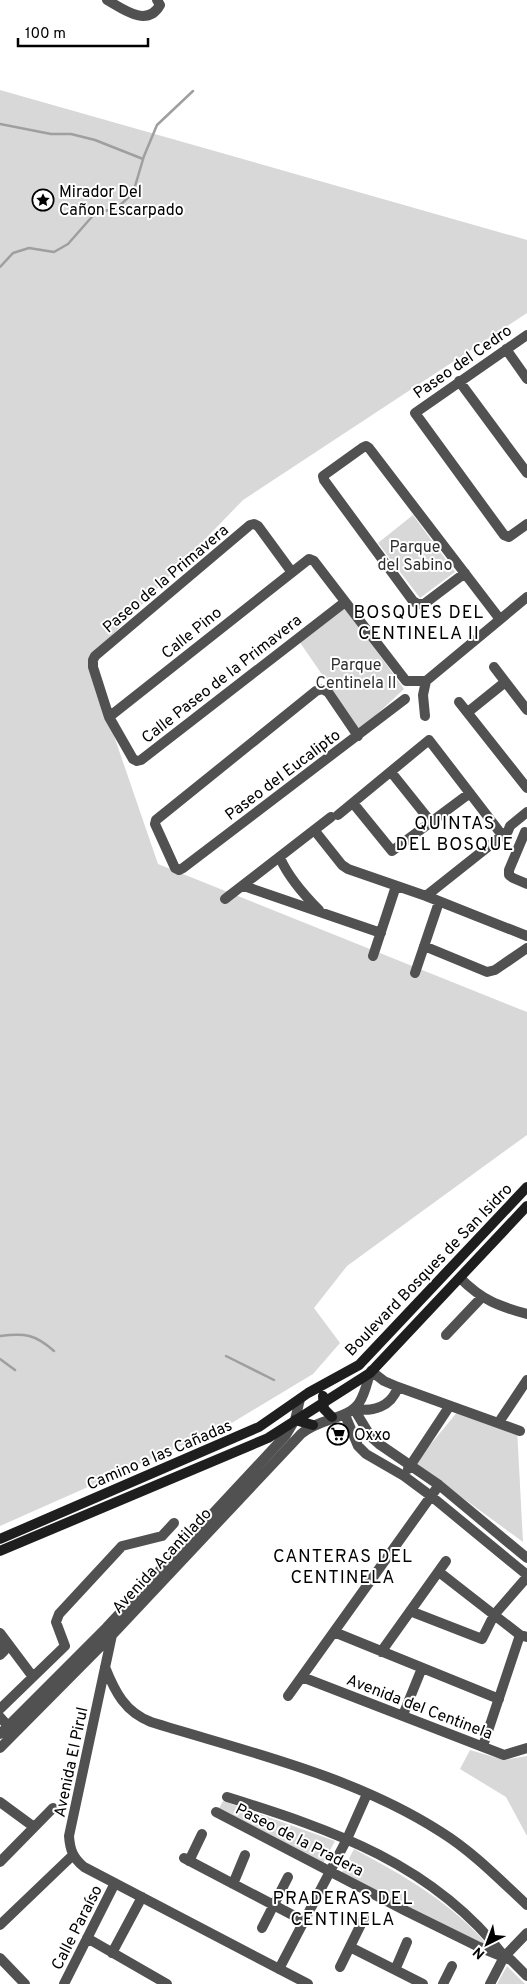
<svg xmlns="http://www.w3.org/2000/svg" width="527" height="1984" font-family="Overpass,sans-serif">
<style>
.green{fill:#d8d8d8}
.lines{fill:none;stroke-linecap:round;stroke-linejoin:round}
.stream{stroke:#9f9f9f;stroke-width:2.5}
.street{stroke:#515151;stroke-width:10}
.secondary{stroke:#1e1e1e;stroke-width:10}
.labels{text-anchor:middle;stroke-width:4;stroke-linejoin:round;paint-order:stroke}
.poi-label{font-size:16px;fill:#000;stroke:#fff;text-anchor:start}
.street-label{font-size:16px;fill:#000;stroke:#fff}
.park-label{font-size:16px;fill:#2f2f2f;stroke:#fff}
.neighbourhood-label{font-size:18px;letter-spacing:1px;fill:#000;stroke:#fff}
</style>
<rect width="100%" height="100%" fill="#fff"/>
<!-- green -->
<path class="green" d="M0 90 527 240V313L243 500 88 660 158 864 527 1012V1135L347 1266 314 1308 340 1343 313 1374 230 1424 0 1526Z
M413 515 455 572 420 598 378 543Z
M344 606 404 689 360 730 299 641Z
M459 1410 517 1428 523 1542 415 1463Z
M470 1750 504 1760 527 1756V1836L506 1797 460 1769Z
M223 1801 335 1841 323 1864 217 1812Z
M354 1849C403 1875 454 1904 490 1948L341 1874Z
M507 1966 525 1984H497Z"/>
<g class="lines">
<!-- stream -->
<path class="stream" d="M0 124 51 134H71L95 140 143 159
M0 267 13 253 29 248 54 252 68 244 97 211 115 210 133 193 144 156 157 125 193 91
M0 1336C25 1333 35 1334 54 1351
M226 1356 274 1380
M0 1359 15 1370"/>
<!-- street -->
<path class="street" d="M107 0C123 9 147 28 160 5L157 0
M527 335 415 413 504 535 509 537 527 524
M506 349 527 379
M459 381 527 473
M291 571 258 526 254 524 250 525 95 656 93 660V667L109 717 133 759 137 761 141 760 345 602
M465 573 424 604H418L413 601 324 480 323 476 362 448 366 446 369 448 499 618
M494 667 507 684
M406 681H426
M426 681 527 597
M459 702 527 788
M468 712 504 683 507 684 527 710
M425 716 423 695 426 681
M109 717 309 559 314 561 406 681
M358 736 328 692 322 689 316 691 156 820 155 824 175 868 179 870 183 868 405 699
M391 772 431 822
M353 803 392 851 470 793
M338 815 429 740 502 835
M315 831 342 865 348 869 426 896 527 936
M525 832 509 870V875L513 878 527 884
M280 858C289 878 303 894 319 910
M244 886 381 933
M426 896 508 831 510 826 527 812
M225 899 331 817
M424 946 487 972 495 970 527 948
M373 956 396 886
M415 973 439 902
M460 1278C482 1300 498 1306 527 1314
M446 1335 482 1297
M371 1371 384 1381 398 1387 520 1431
M354 1409 371 1437 379 1444 439 1485 527 1558
M354 1409C373 1412 391 1407 398 1387
M345 1415 358 1446 366 1454 404 1476 431 1496 527 1575
M499 1422 527 1380
M408 1469 447 1410
M439 1572 520 1635 527 1637
M410 1611 482 1639 494 1615 527 1577
M334 1632 499 1699
M0 1633 33 1677
M112 1635 69 1836C70 1850 73 1858 84 1867L308 1984
M0 1645 4 1651 0 1655
M381 1652 446 1561
M105 1667C115 1692 125 1712 151 1722 248 1752 354 1776 441 1832 473 1852 499 1879 527 1905
M302 1677 504 1755 527 1748
M288 1696 439 1485
M0 1709 65 1646 56 1622 59 1614 122 1546 162 1536 174 1523
M403 1715 422 1668
M0 1717 8 1726
M0 1734 106 1628 286 1435 295 1420 300 1399
M483 1746 520 1635
M0 1748 113 1634 301 1434C319 1418 349 1419 359 1403 365 1394 367 1383 370 1373
M227 1797C333 1830 433 1864 504 1956
M0 1802 34 1827
M216 1812 406 1911 479 1947 511 1960 527 1976
M184 1858 304 1921
M189 1861 202 1834
M0 1862 53 1808
M233 1884 245 1855
M0 1925 73 1855
M262 1928 288 1877
M87 1938 167 1984
M350 1947 423 1984
M112 1953 142 1897
M0 1958 25 1984
M340 1967 364 1918
M279 1969 347 1839 367 1794
M395 1970 407 1942
M64 1984 115 1883
M443 1984 452 1966
M490 1984 504 1957 527 1933"/>
<!-- secondary -->
<path class="secondary" d="M323 1396 324 1409 332 1417
M295 1420 313 1425
M0 1539 259 1427 308 1393 359 1365 527 1187
M0 1551 268 1438 370 1373 527 1206"/>
</g>
<!-- icons -->
<defs>
<g id="sight-ring" transform="scale(1.125)"><circle r="9.5" fill="#fff" stroke="#000" stroke-width="1.5"/><path d="M0-6L1.8-2.2L6-1.7L2.9 1.2L3.7 5.4L0 3.3L-3.7 5.4L-2.9 1.2L-6-1.7L-1.8-2.2Z" fill="#000"/></g>
<g id="supermarket-ring" transform="scale(1.125)"><circle r="9.5" fill="#fff" stroke="#000" stroke-width="1.5"/><path d="M-6-5.5h2.5l.6 2H6L4.5 2H-2.5L-4.4-4H-6ZM-1.5 3.2a1.3 1.3 0 1 0 .1 0ZM3 3.2a1.3 1.3 0 1 0 .1 0Z" fill="#000"/></g>
</defs>
<g fill-rule="evenodd">
<use href="#sight-ring" x="43" y="200"/>
<use href="#supermarket-ring" x="338" y="1434"/>
</g>
<g class="labels">
<!-- poi labels -->
<g class="poi-label">
<text x="59" y="197">Mirador Del<tspan x="59" dy="18">Cañon Escarpado</tspan></text>
<text x="354" y="1440">Oxxo</text>
</g>
<!-- street labels -->
<g class="street-label">
<text transform="translate(462 361) rotate(-35)" y="6">Paseo del Cedro</text>
<text transform="translate(165 578) rotate(-40)" y="6">Paseo de la Primavera</text>
<text transform="translate(191 632) rotate(-39)" y="6">Calle Pino</text>
<text transform="translate(221 678) rotate(-38)" y="6">Calle Paseo de la Primavera</text>
<text transform="translate(282 774) rotate(-37)" y="6">Paseo del Eucalipto</text>
<text transform="translate(428 1269) rotate(-46)" y="6">Boulevard Bosques de San Isidro</text>
<text transform="translate(159 1454) rotate(-23)" y="6">Camino a las Cañadas</text>
<text transform="translate(161 1560) rotate(-47)" y="6">Avenida Acantilado</text>
<text transform="translate(420 1706) rotate(21)" y="6">Avenida del Centinela</text>
<text transform="translate(70 1762) rotate(-78)" y="6">Avenida El Pirul</text>
<text transform="translate(300 1839) rotate(27)" y="6">Paseo de la Pradera</text>
<text transform="translate(76 1927) rotate(-63)" y="6">Calle Paraíso</text>
</g>
<!-- park labels -->
<g class="park-label">
<text x="415" y="552">Parque<tspan x="415" dy="18">del Sabino</tspan></text>
<text x="356" y="670">Parque<tspan x="356" dy="18">Centinela II</tspan></text>
</g>
<!-- neighbourhood labels -->
<g class="neighbourhood-label">
<text x="419" y="618">BOSQUES DEL<tspan x="419" dy="21">CENTINELA II</tspan></text>
<text x="455" y="829">QUINTAS<tspan x="455" dy="21">DEL BOSQUE</tspan></text>
<text x="343" y="1562">CANTERAS DEL<tspan x="343" dy="21">CENTINELA</tspan></text>
<text x="343" y="1904">PRADERAS DEL<tspan x="343" dy="21">CENTINELA</tspan></text>
</g>
</g>
<!-- north arrow -->
<g transform="translate(487 1944) rotate(222)" stroke="#ffffff" stroke-width="4" paint-order="stroke">
<path d="M0-4L9 19L0 12L-9 19Z" fill="#000000"/>
<text y="-8" font-size="14" font-weight="bold" text-anchor="middle" fill="#000000">N</text>
</g>
<!-- scale -->
<path d="M18 38v8h130v-8" fill="none" stroke="#000000" stroke-width="2.5"/>
<text x="25" y="38" font-size="15" fill="#000000" stroke="#ffffff" stroke-width="4" paint-order="stroke">100 m</text>
</svg>
